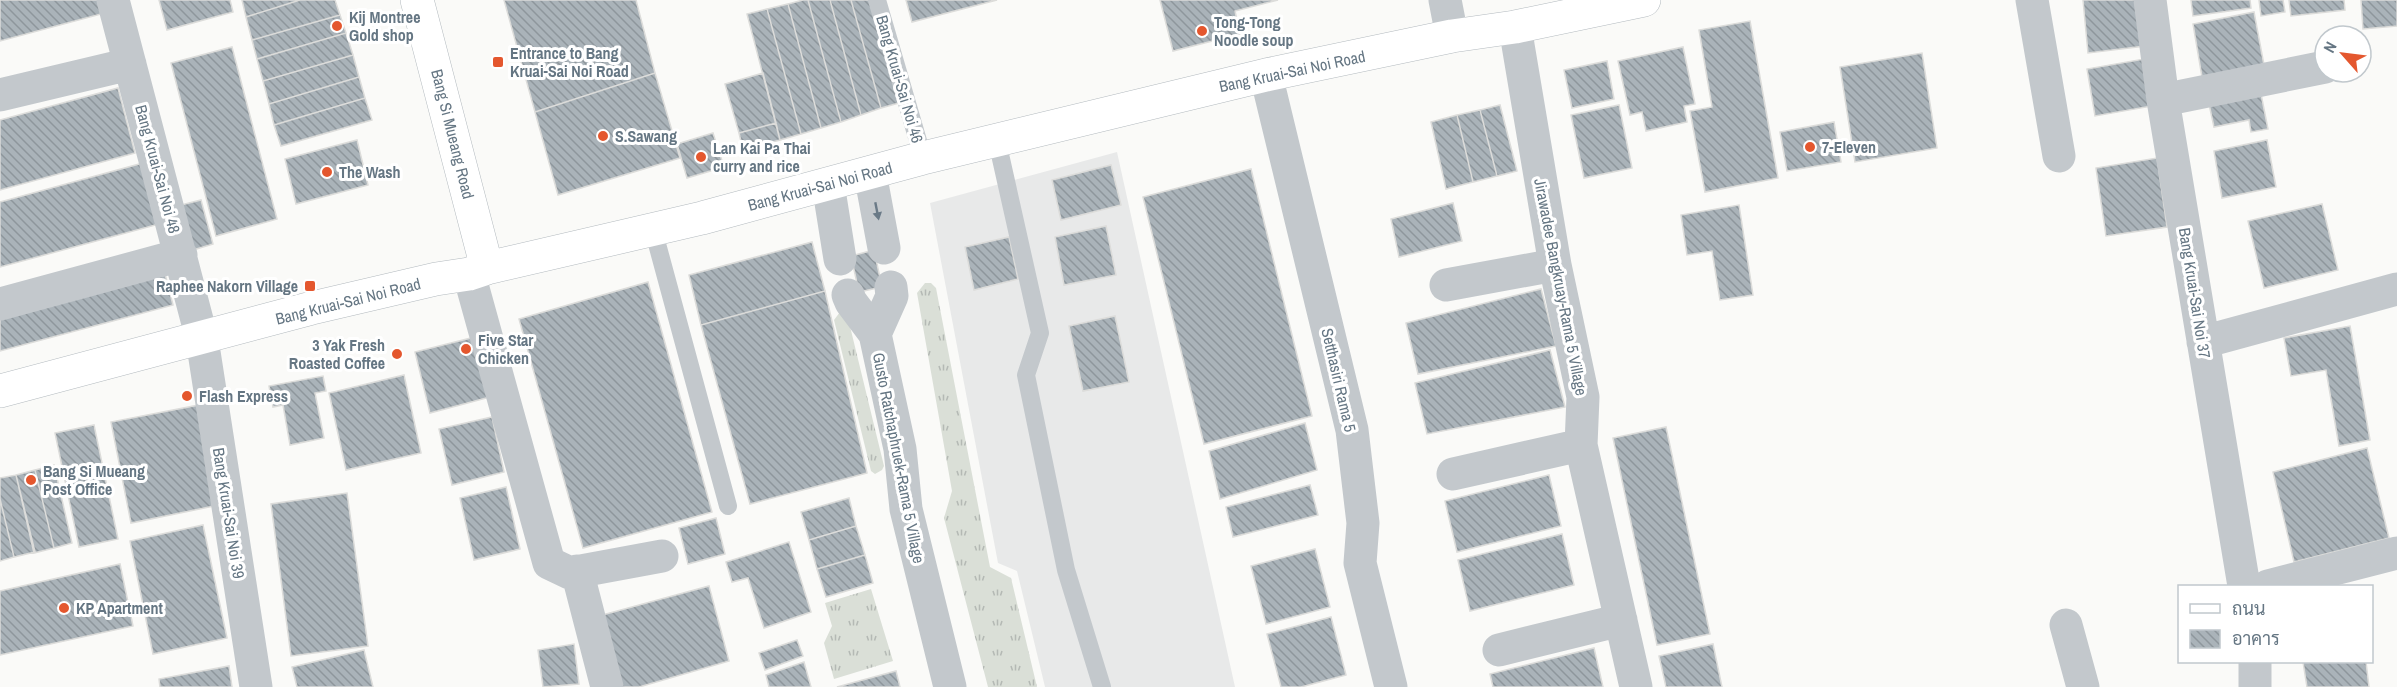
<svg xmlns="http://www.w3.org/2000/svg" width="2397" height="687" font-family="'Archivo Narrow',Sarabun,sans-serif">
<style>
.built{fill:#e8e9e9}
.grass{fill:url(#grass-tufts)}
.building{fill:url(#building-back-hatch);stroke:#dcdcda;stroke-width:1.5}
.lines{fill:none;stroke-linecap:round;stroke-linejoin:round}
.secondary-casing{stroke:#b3babf;stroke-width:34}
.lane{stroke:#c3c8cc;stroke-width:18}
.street{stroke:#c3c8cc;stroke-width:33}
.secondary{stroke:#fff;stroke-width:33}
.oneway{fill:#6a7a87}
.poi-dot{fill:#e4572e;stroke:#fff;stroke-width:2}
.labels{text-anchor:middle;stroke-width:6;stroke-linejoin:round;paint-order:stroke}
.poi-label{font-size:16px;font-weight:bold;fill:#657683;stroke:#fff;text-anchor:start}
.street-label{font-size:16px;fill:#657683;stroke:#fff}
</style>
<defs>
<pattern id="grass-tufts" width="24" height="20" patternUnits="userSpaceOnUse" patternTransform="scale(1.5)"><rect width="24" height="20" fill="#dadfd7"/><path d="M3 7l-1-3M5 7V3M7 7l1-3M15 17l-1-3M17 17v-4M19 17l1-3" fill="none" stroke="#b4b9b4"/></pattern>
<pattern id="building-back-hatch" width="6" height="6" patternUnits="userSpaceOnUse" patternTransform="scale(1.5)"><rect width="6" height="6" fill="#aab3b9"/><path d="M-1 5l2 2M0 0l6 6M5-1l2 2" fill="none" stroke="#8e969c"/></pattern>
</defs>
<rect width="100%" height="100%" fill="#fafaf8"/>
<!-- built -->
<path class="built" d="M1117 152 1235 687H1045L1017 571 998 563 930 203Z"/>
<!-- grass -->
<path class="grass" d="M925 283H931L936 288 990 567 1011 578 1037 687H988L944 518 952 491 917 293Z
M840 312 847 314 884 466 882 470 875 474 871 471 834 320Z
M871 589 893 661 834 679 824 643 832 626 825 603Z"/>
<!-- building -->
<path class="building" d="M0 0H98L101 14 0 41Z
M159 0H230L233 12 167 30Z
M242 0H300L246 17Z
M300 0H335L340 15 252 40 246 17Z
M504 0H636L655 73 535 112Z
M803 0H808L841 122 821 128 788 4Z
M808 0H830L861 115 841 122Z
M830 0H851L881 108 861 115Z
M851 0H870L899 103 881 108Z
M906 0H997L912 22Z
M1160 0H1278L1235 11 1240 34 1173 51Z
M2083 0H2140L2145 46 2088 53Z
M2191 0H2250L2251 8 2193 16Z
M2259 0H2283L2285 12 2261 16Z
M2289 0H2344L2345 10 2291 16Z
M2361 0H2397V26L2363 29Z
M788 4 821 128 801 134 767 9Z
M767 9 801 134 780 140 747 14Z
M2254 12 2264 65 2202 77 2193 24Z
M340 15 346 33 257 59 252 40Z
M1750 21 1778 178 1705 192 1690 111 1712 107 1699 30Z
M346 33 353 55 263 81 257 59Z
M232 47 277 219 216 236 171 63Z
M1683 47 1695 104 1684 106 1687 122 1646 131 1642 112 1630 115 1618 61Z
M1922 53 1937 148 1855 162 1840 67Z
M353 55 359 77 269 104 263 81Z
M2144 59 2152 106 2095 116 2087 69Z
M1607 61 1614 99 1572 108 1564 70Z
M655 73 680 158 558 195 535 112Z
M763 73 776 123 739 133 725 84Z
M359 77 365 98 274 125 269 104Z
M118 88 135 153 0 190V120Z
M2261 94 2268 129 2251 132 2249 120 2214 127 2209 104Z
M365 98 372 120 281 146 274 125Z
M1500 105 1517 171 1497 176 1480 110Z
M1619 105 1632 168 1584 178 1571 115Z
M1480 110 1497 176 1473 182 1457 115Z
M1457 115 1473 182 1446 189 1431 122Z
M1834 122 1841 162 1787 171 1780 132Z
M776 123 780 140 743 150 739 133Z
M713 133 724 167 687 178 677 144Z
M357 140 368 185 296 204 285 159Z
M2267 140 2276 187 2222 198 2214 151Z
M2157 158 2167 227 2106 236 2096 168Z
M143 163 159 224 0 267V202Z
M1111 165 1121 205 1061 220 1052 180Z
M1251 169 1312 416 1204 444 1143 197Z
M201 200 213 244 193 250 181 205Z
M1453 203 1462 241 1399 257 1391 219Z
M2322 204 2338 270 2264 288 2248 221Z
M1739 205 1753 295 1720 300 1712 251 1687 255 1681 215Z
M1106 226 1116 275 1064 285 1055 237Z
M1009 237 1018 279 974 290 965 247Z
M812 242 825 291 701 325 689 275Z
M874 250 882 287 859 292 851 256Z
M164 270 173 305 0 351V314Z
M648 282 712 512 583 548 519 319Z
M1541 289 1556 346 1418 374 1406 323Z
M825 291 867 473 750 504 701 325Z
M1115 316 1129 382 1083 391 1069 326Z
M2350 326 2370 440 2339 446 2326 370 2291 376 2284 338Z
M475 337 490 397 430 413 415 352Z
M1550 350 1565 407 1427 434 1415 383Z
M404 375 421 453 346 470 329 393Z
M323 376 326 391 315 393 324 438 290 445 283 405 273 407 269 386Z
M199 405 219 505 131 523 111 422Z
M492 417 504 472 452 485 439 429Z
M1305 423 1317 470 1220 499 1209 451Z
M94 425 118 539 79 547 55 433Z
M1666 427 1710 634 1657 645 1613 438Z
M2367 448 2389 538 2294 562 2273 472Z
M54 465 72 543 54 548 35 470Z
M35 470 54 548 34 553 16 475Z
M16 475 35 552 14 557 0 499V478Z
M1549 475 1561 526 1457 552 1445 501Z
M1310 485 1318 515 1233 537 1226 507Z
M506 487 520 549 474 560 460 498Z
M347 493 368 646 291 656 271 504Z
M849 498 856 526 809 540 801 512Z
M0 499 14 557 0 561Z
M716 518 725 554 688 564 679 528Z
M203 525 227 638 153 654 130 541Z
M856 526 865 555 817 569 809 540Z
M1562 534 1574 585 1470 611 1458 560Z
M789 542 811 612 764 628 748 578 732 582 726 562Z
M1315 549 1330 607 1266 624 1251 566Z
M865 555 873 583 826 597 817 569Z
M120 564 133 626 0 655V591Z
M709 586 729 661 639 687H613L595 617Z
M1331 617 1346 675 1301 687H1281L1267 634Z
M797 640 803 656 765 670 759 653Z
M574 644 579 684 543 687 538 650Z
M1713 644 1722 687H1666L1659 656Z
M1594 648 1603 687H1493L1490 674Z
M364 650 373 687H297L292 667Z
M804 662 811 687H769L766 675Z
M2303 662H2366L2369 687H2307Z
M229 666 232 687H160L159 679Z
M896 671 900 687H837Z"/>
<g class="lines">
<!-- secondary casing -->
<g class="secondary-casing">
<path id="secondary" d="M417 0 487 268
M0 391 312 308 436 279 469 274 487 268 702 218 923 158 1266 75 1452 36 1515 27 1644 0"/>
</g>
<!-- lane -->
<path class="lane" d="M877 0 923 158
M997 141 1040 333 1026 375 1066 570 1102 687
M653 229 728 506"/>
<!-- street -->
<path class="street" d="M113 0 202 339 256 687
M1445 0 1452 36
M2032 0 2059 156
M2150 0 2163 100 2244 586
M1515 27 1555 265 1583 397 1581 445 1636 687
M1266 75 1352 430 1363 523 1360 563 1391 687
M0 95 130 64
M2163 100 2325 67
M870 173 884 248
M828 184 840 259
M469 274 549 563 570 573 662 556
M1446 285 1555 265
M848 295 851 302 875 334 900 449 906 509 950 687
M0 304 181 255
M875 334 892 296 891 287
M2203 342 2397 289
M1453 474 1581 445
M577 571 607 687
M2268 586 2397 553
M2066 625 2083 687
M1499 650 1621 620
M2255 662V687"/>
<!-- secondary -->
<use href="#secondary" class="secondary"/>
</g>
<!-- one-way arrows -->
<defs><path id="oneway-solid" d="M-6-.8H1V-3.2L6.5 0L1 3.2V.8H-6Z" transform="scale(1.5)"/></defs>
<use class="oneway" href="#oneway-solid" transform="translate(877 211) rotate(79)"/>
<!-- markers -->
<g class="poi-dot">
<circle cx="337" cy="26" r="6"/>
<circle cx="1202" cy="31" r="6"/>
<rect x="492" y="56" width="12" height="12" rx="3"/>
<circle cx="603" cy="136" r="6"/>
<circle cx="1810" cy="147" r="6"/>
<circle cx="701" cy="157" r="6"/>
<circle cx="327" cy="172" r="6"/>
<rect x="304" y="280" width="12" height="12" rx="3"/>
<circle cx="466" cy="349" r="6"/>
<circle cx="397" cy="354" r="6"/>
<circle cx="187" cy="396" r="6"/>
<circle cx="31" cy="480" r="6"/>
<circle cx="64" cy="608" r="6"/>
</g>
<g class="labels">
<!-- poi labels -->
<g class="poi-label">
<text x="349" y="23">Kij Montree<tspan x="349" dy="18">Gold shop</tspan></text>
<text x="1214" y="28">Tong-Tong<tspan x="1214" dy="18">Noodle soup</tspan></text>
<text x="510" y="59">Entrance to Bang<tspan x="510" dy="18">Kruai-Sai Noi Road</tspan></text>
<text x="615" y="142">S.Sawang</text>
<text x="1822" y="153">7-Eleven</text>
<text x="713" y="154">Lan Kai Pa Thai<tspan x="713" dy="18">curry and rice</tspan></text>
<text x="339" y="178">The Wash</text>
<text x="298" y="292" text-anchor="end">Raphee Nakorn Village</text>
<text x="478" y="346">Five Star<tspan x="478" dy="18">Chicken</tspan></text>
<text x="385" y="351" text-anchor="end">3 Yak Fresh<tspan x="385" dy="18">Roasted Coffee</tspan></text>
<text x="199" y="402">Flash Express</text>
<text x="43" y="477">Bang Si Mueang<tspan x="43" dy="18">Post Office</tspan></text>
<text x="76" y="614">KP Apartment</text>
</g>
<!-- street labels -->
<g class="street-label">
<text transform="translate(1292 71) rotate(-12)" y="6">Bang Kruai-Sai Noi Road</text>
<text transform="translate(900 79) rotate(74)" y="6">Bang Kruai-Sai Noi 46</text>
<text transform="translate(453 134) rotate(76)" y="6">Bang Si Mueang Road</text>
<text transform="translate(158 169) rotate(75)" y="6">Bang Kruai-Sai Noi 48</text>
<text transform="translate(820 186) rotate(-15)" y="6">Bang Kruai-Sai Noi Road</text>
<text transform="translate(1561 287) rotate(79)" y="6">Jirawadee Bangkruay-Rama 5 Village</text>
<text transform="translate(2195 293) rotate(81)" y="6">Bang Kruai-Sai Noi 37</text>
<text transform="translate(348 301) rotate(-14)" y="6">Bang Kruai-Sai Noi Road</text>
<text transform="translate(1339 380) rotate(77)" y="6">Setthasiri Rama 5</text>
<text transform="translate(899 458) rotate(79)" y="6">Gusto Ratchaphruek-Rama 5 Village</text>
<text transform="translate(229 513) rotate(81)" y="6">Bang Kruai-Sai Noi 39</text>
</g>
</g>
<!-- legend -->
<rect x="2178" y="585" width="195" height="78" fill="#ffffff" stroke="#c1c8cd" stroke-width="1.5"/>
<rect x="2190" y="604" width="30" height="9" fill="#ffffff" stroke="#c1c8cd" stroke-width="1.5"/>
<text x="2232" y="615" font-size="18" fill="#657683">ถนน</text>
<rect x="2190" y="630" width="30" height="18" fill="url(#building-back-hatch)" stroke="#c1c8cd" stroke-width="1.5"/>
<text x="2232" y="645" font-size="18" fill="#657683">อาคาร</text>
<!-- north arrow -->
<g transform="translate(2343 54) rotate(298)"><circle r="28" fill="#ffffff" stroke="#c1c8cd" stroke-width="1.5"/>
<path d="M0-4.5L10 22L0 15L-10 22Z" fill="#e4572e"/>
<text y="-9" font-size="16" font-weight="bold" text-anchor="middle" fill="#657683">N</text>
</g>
</svg>
